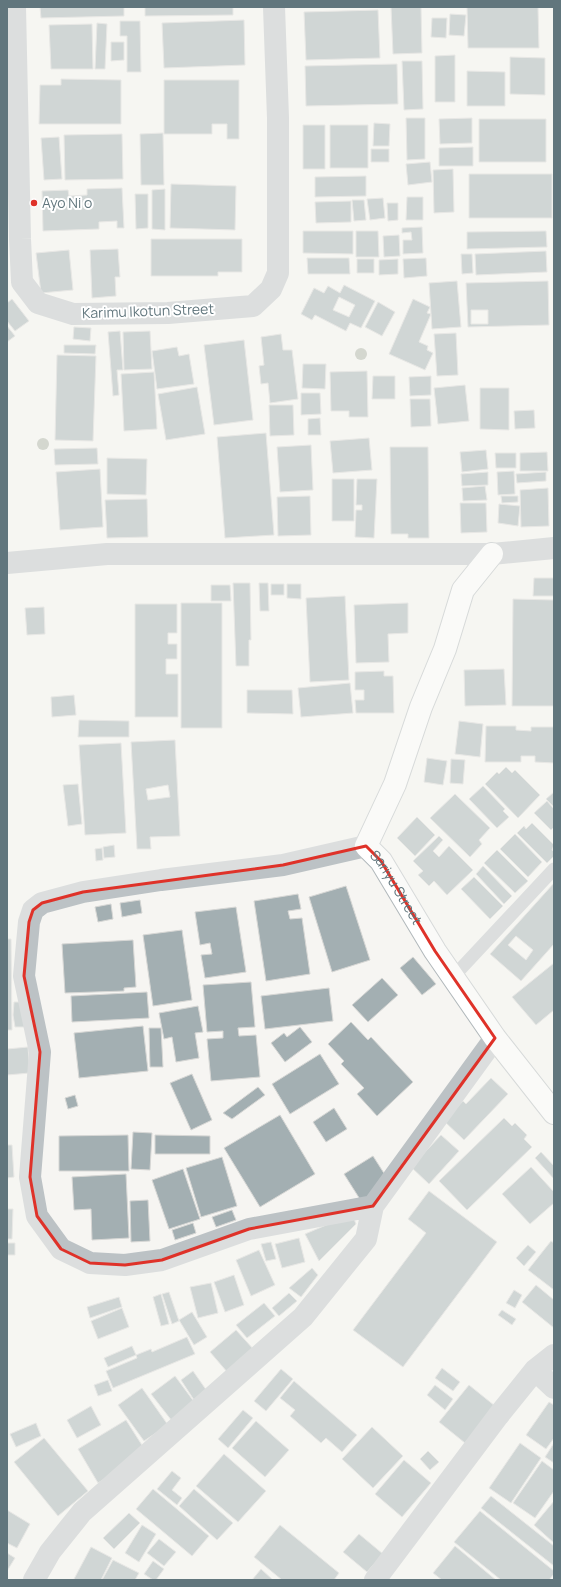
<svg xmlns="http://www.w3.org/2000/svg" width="561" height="1587" font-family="Manrope,sans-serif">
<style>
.building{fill:#a3afb2;stroke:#d7d7d5;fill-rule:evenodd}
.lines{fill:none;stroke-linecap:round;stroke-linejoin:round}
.secondary-casing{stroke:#b1b8bb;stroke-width:24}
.lane{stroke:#bcc2c5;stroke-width:13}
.street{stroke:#bcc2c5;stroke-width:22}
.secondary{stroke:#fff;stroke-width:22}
.tree{fill:#abb1a4}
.marked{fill:none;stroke:#df3229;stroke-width:3;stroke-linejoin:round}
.poi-dot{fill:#df3229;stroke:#fff;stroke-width:1.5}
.labels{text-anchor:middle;stroke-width:4;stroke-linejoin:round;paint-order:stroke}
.poi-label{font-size:14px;fill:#61767d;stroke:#fff;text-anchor:start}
.street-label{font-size:14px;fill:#61767d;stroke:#fff}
</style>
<rect width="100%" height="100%" fill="#f6f5f2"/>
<!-- building -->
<path class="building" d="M40 7H124V16L41 18Z
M145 7H233V15L145 16Z
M391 7H421L422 53 393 54Z
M467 7H538L539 48H468Z
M378 10 380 58 306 60 304 12Z
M450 14 466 15 464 36 449 35Z
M432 18H447L446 38 431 37Z
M244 20 245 65 164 68 162 23Z
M120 21H140L141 72H127V36H120Z
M97 23 107 24 105 69H95Z
M92 24 93 69H51L49 25Z
M111 42H124V60L111 61Z
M455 55V102H435V56Z
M510 57 545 58V95L510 94Z
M402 61H422L423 109 404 110Z
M397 64 398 104 306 106 305 66Z
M467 71 505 72V106H467Z
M61 79 121 80V124H39L40 85H61Z
M164 80H239V139H227V124H212V134H164Z
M406 118H425V159L407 160Z
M472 118V143L440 144 439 119Z
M479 119H546V162H479Z
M374 123 390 124 389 146H373Z
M303 125H325V169H303Z
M330 125H368V168H330Z
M163 133 164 185H141L140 134Z
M122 134 123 179 65 180 64 135Z
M59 137 62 179 44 180 41 138Z
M473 147V166H439V148Z
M371 149H389V162H371Z
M430 162 432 182 408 185 406 164Z
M453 169 454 212 434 213 433 170Z
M469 174H552V218H469Z
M366 176V196L315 197V177Z
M171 184 236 186 235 230 170 228Z
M122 188 124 228H117V221L99 222V229L43 231 42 191 68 190 69 196 87 195V189Z
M165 189V230L152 229V190Z
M135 194H148V228L136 229Z
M407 197H423V220H406Z
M383 198 385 218 370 220 367 199Z
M352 200H364L366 220 354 221Z
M351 201V222L316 223 315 202Z
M387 203H398V220L388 221Z
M422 227 423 253 403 254V240H412L411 232 402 233V228Z
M303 231H353V254L303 253Z
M356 231H378L379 257H356Z
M546 231 547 247 467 249V232Z
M399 235 400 256 384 257 383 236Z
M151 239H242V272H218V276H151Z
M118 249 120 277H115L116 296 92 298 90 250Z
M69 250 73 290 41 293 36 253Z
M546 251 547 272 476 275 475 254Z
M461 254H472L473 273 462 274Z
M307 258H349L350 274H308Z
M426 258 427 276 404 278 403 259Z
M357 259H374V273H357Z
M398 259V274L379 275V260Z
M457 281 461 327 432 329 429 283Z
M548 281 549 325 468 327 466 283ZM471 310H488V324H471Z
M344 285 375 301 361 328 350 323 346 331 315 315 312 320 301 314 314 288 324 293 328 286 340 293ZM339 297 355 305 349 317 333 310Z
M12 299 29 321 15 331 7 321V303Z
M413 299 430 307 427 313 431 314 419 342 428 346 427 350 433 353 425 370 389 354Z
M378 302 395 312 382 336 365 327Z
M7 326 15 336 7 342Z
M74 327 91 328 90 341 73 339Z
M120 331 123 370H117L119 395 113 396 108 332Z
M150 331 152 369 124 370 123 332Z
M456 333 458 375 437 376 434 334Z
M281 334 283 350H292L298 399 270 403 268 383 261 384 259 366 264 365 261 337Z
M244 340 253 420 214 425 204 345Z
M64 345H96L95 354 64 353Z
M177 347 179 356 189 354 194 384 157 389 152 351Z
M57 355 96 356 93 441 55 440Z
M303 364H326L325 389 302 388Z
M367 371 368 417H349V411H331L330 372Z
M154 372 157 429 124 431 121 374Z
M373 376H395V399H372Z
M431 376V395L410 396 409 377Z
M465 385 469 421 438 424 434 388Z
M197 387 205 434 166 440 158 394Z
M480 388H509V430L480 429Z
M301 393H320L321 414 301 415Z
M410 399H430L431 426 411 427Z
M269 405H293L294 435 270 436Z
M534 410 535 428 515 429 514 411Z
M320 418 321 435H308V419Z
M266 433 274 535 225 538 217 437Z
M369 438 372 470 333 473 330 441Z
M311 445 313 490 280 492 277 447Z
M390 447H428L429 538H408V534H391Z
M97 448 98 464 55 465 54 449Z
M486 450 488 469 462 472 460 452Z
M547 452 548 471H520V453Z
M495 453H516V468H496Z
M107 458 147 459 146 495 107 494Z
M100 469 103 527 60 530 56 472Z
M514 471 515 494 498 495 497 472Z
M488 472V485L462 486 461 474Z
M546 472V481L517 483 516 474Z
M332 479H354V521H332Z
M357 479H377L374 538 355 537 356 510H362V505H356Z
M485 486 487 500 463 501 462 488Z
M548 488 549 526 521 527 520 490Z
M310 496 311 535 278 536 277 497Z
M501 496H518V502L502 503Z
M147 499 148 537 107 538 105 500Z
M460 503H486L487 532 461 533Z
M499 504 520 506 518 526 498 523Z
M534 578H554V596H533Z
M233 583H250L251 640H249V666H236Z
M259 583H268L269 611H260Z
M271 584H284V595H271Z
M287 584H301V599L287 598Z
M211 585H230L231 601H211Z
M345 596 349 680 310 682 306 598Z
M513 599 554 600V706H512Z
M181 603H222V728H181Z
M408 603V633L388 634 389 662 356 663 354 605Z
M135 604H177V633H168V644H177V659H166V674H178V717H135Z
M44 607 45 634 27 635 25 608Z
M504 669 506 705 465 706 464 670Z
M384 671V676H393L394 713H356L355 700H364V690H355V672Z
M350 683 353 713 301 717 298 688Z
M247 690H292L293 714 247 713Z
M74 695 76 715 52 717 51 697Z
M79 720 129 721V737H78Z
M459 721 483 724 480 757 455 754Z
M486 726H516V730L531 731V727H554V763L535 762V756H521V762H485Z
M175 740 180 836 150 837 151 849H137L131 742ZM168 785 170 797 148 800 146 789Z
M121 743 126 833 85 835 79 745Z
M427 758 447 761 443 785 424 782Z
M451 759 465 760 463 784 450 783Z
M506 767 512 773 515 770 540 795 518 818 485 784 497 772 499 774Z
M78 784 82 824 68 826 63 785Z
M483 786 505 809 503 811 509 817 497 828 469 799Z
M554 792V807L546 799Z
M455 794 490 828 479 840 482 844 470 857 430 818Z
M547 801 554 809V827L551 830 534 813Z
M417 817 435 835 415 856 397 838Z
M532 823 554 845 552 850 554 852V856L547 863 517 833 524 826 526 829Z
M515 834 542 862 528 877 500 849Z
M439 836 443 840 433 851 439 857 449 846 473 870 447 895 434 881 429 886 418 875 423 871 413 861Z
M114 845 115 857 104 858 103 847Z
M102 848 103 860 96 861 95 849Z
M497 850 528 881 515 893 484 863Z
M483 866 512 896 504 904 476 874Z
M474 877 503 906 490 919 461 889Z
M554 883V944L521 981 490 954ZM516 936 533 950 526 960 508 945Z
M346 886 370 960 332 972 309 897Z
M298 894 301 909 288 911 290 919 302 918 310 974 266 981 254 901Z
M140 900 142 913 122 917 120 903Z
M111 904 113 919 98 922 95 907Z
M236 907 246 972 205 978 201 955 212 954 210 943 200 945 195 912Z
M182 930 192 1000 153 1006 143 935Z
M7 939H11L12 1030H7Z
M133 940 136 987 124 988V991L65 993 62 944Z
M413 957 436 984 422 995 400 968Z
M554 963V1010L536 1025 512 997Z
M382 978 398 995 368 1022 352 1005Z
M251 982 255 1027 238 1028 239 1036 256 1035 260 1077 211 1081 207 1039 223 1038V1031L207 1032 203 985Z
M329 988 333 1021 265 1029 261 996Z
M147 992 149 1018 72 1022 71 996Z
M14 1002H26L27 1027H15L13 1015Z
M198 1006 203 1032 195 1033 199 1058 176 1062 172 1037 164 1039 159 1013Z
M351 1022 368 1040 371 1037 413 1082 377 1116 357 1094 364 1088 341 1064 344 1061 328 1044Z
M143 1026 148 1071 79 1078 74 1033Z
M300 1027 312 1042 285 1062 271 1043 284 1033 287 1037Z
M149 1028H161L163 1067H150Z
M28 1047 30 1073 7 1075V1049Z
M320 1054 339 1084 290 1114 272 1084Z
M192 1074 212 1120 191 1130 170 1083Z
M491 1078 508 1094 464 1140 444 1121 463 1101 466 1104Z
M258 1087 265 1095 232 1119 223 1113Z
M75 1095 78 1106 68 1109 65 1098Z
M334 1108 347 1129 326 1142 313 1122Z
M280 1115 315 1174 260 1207 224 1148Z
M504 1118 512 1126 515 1123 527 1135 524 1139 532 1147 467 1210 439 1181Z
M133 1132 152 1133 150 1170 131 1169Z
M128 1135 129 1171H59V1136Z
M155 1135 210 1136V1154H155Z
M441 1135 459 1151 429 1184 411 1167Z
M7 1145H12L14 1177 7 1178Z
M541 1152 554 1166V1179L535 1158Z
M373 1156 387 1178 363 1204 344 1174Z
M222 1157 237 1206 201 1217 186 1168Z
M531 1167 554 1192V1203L530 1224 502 1194Z
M183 1169 200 1219 169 1229 152 1180Z
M126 1174 129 1238 92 1240 91 1209 74 1210 72 1177Z
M429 1191 497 1242 403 1367 353 1330 426 1233 408 1219Z
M148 1200 150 1241 131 1242 130 1201Z
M7 1209H13L12 1239H7Z
M232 1210 236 1220 216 1227 212 1217Z
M352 1214 356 1224 319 1261 305 1234Z
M193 1223 196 1233 175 1240 172 1230Z
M299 1238 305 1262 282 1268 275 1244Z
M551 1241 554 1243V1290L528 1270Z
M271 1242 276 1259 266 1261 261 1244Z
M7 1243H15V1255H7Z
M528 1245 536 1252 524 1266 516 1258Z
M259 1250 275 1285 251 1296 236 1260Z
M312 1268 318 1275 301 1297 289 1288Z
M234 1275 244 1305 225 1312 214 1282Z
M211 1283 218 1313 198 1318 190 1287Z
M536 1285 554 1300V1328L522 1302Z
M514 1290 522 1295 515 1308 506 1303Z
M169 1292 179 1321 172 1324 162 1294Z
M289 1293 297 1301 279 1316 272 1308Z
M161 1294 169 1324 161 1326 153 1297Z
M119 1297 122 1307 90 1318 87 1307Z
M264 1303 275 1316 247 1338 236 1325Z
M122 1308 129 1327 98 1339 91 1321Z
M502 1310 516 1319 512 1325 498 1315Z
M192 1312 207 1337 194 1345 179 1320Z
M236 1330 255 1351 228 1373 210 1352Z
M187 1337 195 1354 113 1388 106 1371 137 1358 136 1355 151 1349 152 1352Z
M132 1346 136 1355 108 1367 104 1358Z
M442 1368 460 1382 453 1391 435 1378Z
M281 1369 293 1379 266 1411 254 1401Z
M193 1371 207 1391 194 1400 181 1380Z
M175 1376 195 1403 172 1421 151 1394Z
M108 1380 112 1391 98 1396 94 1385Z
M294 1381 357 1435 342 1452 326 1438 321 1443 290 1416 295 1410 280 1398Z
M435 1385 453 1399 445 1410 427 1395Z
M469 1385 495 1406 465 1443 439 1422Z
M142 1388 168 1425 144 1441 118 1405Z
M549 1402 554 1405V1438L546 1449 526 1435Z
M91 1406 101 1425 77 1438 67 1420Z
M243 1410 253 1418 228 1448 218 1439Z
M126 1420 147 1453 98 1483 78 1449Z
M256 1421 289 1450 265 1477 232 1448Z
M36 1423 41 1436 16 1447 10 1434Z
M372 1427 403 1456 373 1488 342 1459Z
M44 1438 88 1491 58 1516 14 1462Z
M520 1443 541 1458 511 1503 489 1488Z
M554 1443V1463L545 1457Z
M428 1451 439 1462 430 1470 420 1459Z
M224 1454 266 1491 238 1522 196 1486Z
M404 1460 431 1483 402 1517 375 1494Z
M542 1461 554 1470V1491L535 1518 513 1503Z
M172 1471 181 1478 172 1490 182 1498 177 1505 157 1489Z
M153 1489 209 1536 192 1556 136 1509Z
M194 1489 233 1523 217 1540 179 1506Z
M491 1496 554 1546V1566L481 1508Z
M554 1501V1543L534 1525Z
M7 1510 30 1524 17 1548 7 1543Z
M480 1511 554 1571V1574L549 1580H501L454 1542Z
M129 1513 140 1523 114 1549 103 1538Z
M142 1525 156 1534 139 1562 125 1553Z
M280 1525 339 1573 334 1580H282L254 1557Z
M359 1534 383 1554 367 1572 343 1552Z
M159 1539 176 1552 164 1566 147 1553Z
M455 1546 496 1580H442L433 1573Z
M91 1547 112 1558 101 1580H77L74 1579Z
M7 1553 15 1558 7 1571Z
M113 1560 139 1573 135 1580H102Z
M153 1561 164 1569 156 1580H153L144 1574Z
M261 1569 273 1580H252Z"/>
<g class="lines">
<!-- secondary casing -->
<g class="secondary-casing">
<g id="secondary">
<path id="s1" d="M492 554 463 590 445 649 421 707 395 784 366 846 381 861 435 951 495 1038 554 1113"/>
</g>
</g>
<!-- lane -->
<path class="lane" d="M453 977 554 869"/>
<!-- street -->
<path class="street" d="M15 7 20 239 22 282 38 303 73 314 168 313 253 306 271 289 278 273V118L274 7
M7 563 107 554H492L554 548
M366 846 283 865 161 880 83 892 42 903 33 910 29 922 24 976 40 1052 30 1177 37 1216 61 1249 90 1263 125 1265 162 1260 249 1229 373 1206
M535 1370 554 1388
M34 1580 50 1552 82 1512 303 1317 366 1239 373 1206 495 1038
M375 1580 498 1416 535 1370 554 1355"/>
<!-- secondary -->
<use href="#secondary" class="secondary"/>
</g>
<!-- trees -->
<g class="tree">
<circle cx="361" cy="354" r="6"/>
<circle cx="43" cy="444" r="6"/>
</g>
<!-- marked area -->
<path d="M0 0H561V1587H0ZM366 846 381 861 435 951 495 1038 373 1206 249 1229 162 1260 125 1265 90 1263 61 1249 37 1216 30 1177 40 1052 24 976 29 922 33 910 42 903 83 892 283 865Z" fill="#f6f5f2" fill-opacity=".55" fill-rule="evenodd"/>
<path class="marked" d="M366 846 381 861 435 951 495 1038 373 1206 249 1229 162 1260 125 1265 90 1263 61 1249 37 1216 30 1177 40 1052 24 976 29 922 33 910 42 903 83 892 283 865Z"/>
<!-- markers -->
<circle class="poi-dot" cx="34" cy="203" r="4"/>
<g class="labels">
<!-- poi labels -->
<g class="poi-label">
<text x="42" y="208">Ayo Ni o</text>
</g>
<!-- street labels -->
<g class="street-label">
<text transform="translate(148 311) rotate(-2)" y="5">Karimu Ikotun Street</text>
<text dy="5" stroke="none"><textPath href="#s1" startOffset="372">Sariyu Street</textPath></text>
</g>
</g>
<!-- border -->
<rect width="561" height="1587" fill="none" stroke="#61767d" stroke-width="16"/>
</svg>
